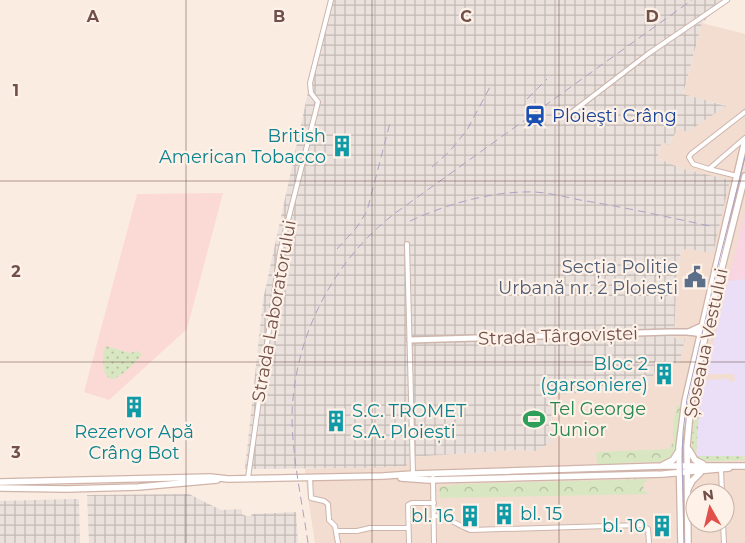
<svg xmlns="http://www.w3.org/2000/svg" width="745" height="543" font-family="Montserrat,sans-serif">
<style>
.residential{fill:#f2ddd0;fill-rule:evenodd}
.commercial{fill:#fbdad6}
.industrial{fill:url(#industrial-grid)}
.education{fill:#eadff7}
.medical{fill:#f8d5e0}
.grass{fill:url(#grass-dots)}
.park{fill:url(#park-crowns)}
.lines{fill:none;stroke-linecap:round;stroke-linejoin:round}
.minor-casing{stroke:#ceb5ac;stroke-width:6}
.tertiary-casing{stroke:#ceb5ac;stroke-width:8}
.secondary-casing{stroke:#d0b3a9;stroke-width:8}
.minor{stroke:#fff;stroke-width:4}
.tertiary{stroke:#fff;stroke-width:5}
.secondary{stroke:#fff;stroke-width:5.5}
.tram{stroke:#ada1c3;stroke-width:1}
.rail{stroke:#ada1c3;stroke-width:1;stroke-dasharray:8 5;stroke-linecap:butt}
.grid{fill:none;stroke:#71504a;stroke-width:1;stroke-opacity:0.55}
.labels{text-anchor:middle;stroke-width:4.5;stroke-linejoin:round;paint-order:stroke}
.transit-label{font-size:18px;fill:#164399;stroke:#fef1e7;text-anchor:start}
.culture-label{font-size:18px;fill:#0d838f;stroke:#fef1e7;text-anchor:end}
.service-label{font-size:18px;fill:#4e5e75;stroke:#fef1e7;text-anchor:end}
.street-label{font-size:18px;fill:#71504a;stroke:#fef1e7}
.leisure-label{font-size:18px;fill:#27864d;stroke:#fef1e7;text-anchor:start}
.grid-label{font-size:16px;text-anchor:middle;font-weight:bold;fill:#71504a;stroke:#fef1e7;stroke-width:4.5;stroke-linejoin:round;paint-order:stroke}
</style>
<defs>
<pattern id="industrial-grid" width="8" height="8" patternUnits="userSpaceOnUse" patternTransform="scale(1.25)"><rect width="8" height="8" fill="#eae1dd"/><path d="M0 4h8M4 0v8" fill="none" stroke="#c2b9b5"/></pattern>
<pattern id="grass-dots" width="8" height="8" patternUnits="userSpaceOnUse" patternTransform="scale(1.25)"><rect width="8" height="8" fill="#d8e7c1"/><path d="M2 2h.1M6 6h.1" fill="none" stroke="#b4be9f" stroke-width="1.8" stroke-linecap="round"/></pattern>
<pattern id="park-crowns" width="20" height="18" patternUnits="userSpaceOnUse" patternTransform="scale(1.25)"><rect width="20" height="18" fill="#d8e7c1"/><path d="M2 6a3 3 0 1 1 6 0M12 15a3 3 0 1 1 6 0" fill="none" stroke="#b4be9f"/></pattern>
</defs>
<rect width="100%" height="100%" fill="#fbece2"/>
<!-- residential -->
<path class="residential" d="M702 23 745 34V543H315L307 491 305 469 406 466 411 457 514 450 536 451 552 437 551 395 585 391 660 362 685 340 674 338 677 272 681 251 687 249 729 180 683 169 657 158 662 142 669 145 678 128 725 105 683 95ZM695 493H725V523H695Z"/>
<!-- commercial -->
<path class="commercial" d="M223 193 187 329 109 400 84 392 137 194Z"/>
<!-- industrial -->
<path class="industrial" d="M328 0H726L702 23 683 94 726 106 687 132 678 128 669 145 662 142 657 158 683 169 730 180 713 253 687 249 681 251 677 272 674 338 685 339 679 363 660 362 647 388 551 395 552 437 551 442 536 451 514 450 411 457 406 466 363 468 245 469 263 300Z
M189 494 221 510 242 509V514L246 516H251L252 514 296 512 298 543H89L87 495Z
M71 499H79L80 543H0V501Z"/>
<!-- education -->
<path class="education" d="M745 279V456H696L699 411 704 380 729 379V382L735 381 734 374H706L728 281Z"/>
<!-- medical -->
<path class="medical" d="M745 209V279L728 281 738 240Z"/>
<!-- grass -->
<path class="grass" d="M106 346 130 353 138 351 142 354C139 360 117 381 111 379 101 376 102 353 106 346Z
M704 380 699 411 696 456H743V460C733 460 704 464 696 458 686 450 698 397 700 384L701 381Z"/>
<!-- park -->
<path class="park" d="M677 405H682L676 451 674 456 666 462H638L599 466 597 464 596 454 599 452 669 449 673 442V422Z
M647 479V481L644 482 643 490 649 494 440 498 439 487 460 484Z"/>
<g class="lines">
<!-- minor casing -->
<g class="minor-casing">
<path id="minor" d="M567 116 648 54 727 0
M709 169 745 138
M737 176 709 169 693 164 689 157 691 154 745 112
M407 244 413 474
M721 470 722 493
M310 477 311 498 324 501 328 504 329 520 335 526 338 543
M248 478 280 252 318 102 311 93 310 83 331 0
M433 478 434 543
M434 516C449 516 457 526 471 530L642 525 648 529 649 543
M723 523 724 543
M337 531H357L370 528H408
M409 543 408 505 412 503H434"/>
</g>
<!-- tertiary casing -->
<g class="tertiary-casing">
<path id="tertiary" d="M410 340 669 332H689L702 334"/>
</g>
<!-- secondary casing -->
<g class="secondary-casing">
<path id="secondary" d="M689 332 702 326
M689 450 695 460 703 464
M663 465 673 460 678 452
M401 478 429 480 663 474 729 468
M0 482 210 477 228 479 383 476 413 474 662 466H745
M0 488 67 489 138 487 217 480
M688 489 692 481 700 473
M681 543 679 447 685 401 745 140
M688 543 687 446 691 402 707 327 745 176"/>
</g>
<!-- minor -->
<use href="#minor" class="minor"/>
<!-- tertiary -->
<use href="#tertiary" class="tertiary"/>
<!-- secondary -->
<use href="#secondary" class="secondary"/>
<!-- tram -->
<path class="tram" d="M684 543 682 458 683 432 687 399 717 269 745 157"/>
<!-- rail -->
<path class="rail" d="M527 99 547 79
M432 167 449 152 467 130 490 87
M410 221C445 205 485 193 524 192 543 191 561 196 580 200 624 207 667 217 710 226
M337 249 357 227 367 211 390 123
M308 543C302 501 292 457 292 415 294 337 333 261 394 214L692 0"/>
</g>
<!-- grid -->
<path class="grid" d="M186 0V543M372 0V543M559 0V543M0 181H745M0 362H745"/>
<!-- icons -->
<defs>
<g id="station-bare" transform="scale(1.725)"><path d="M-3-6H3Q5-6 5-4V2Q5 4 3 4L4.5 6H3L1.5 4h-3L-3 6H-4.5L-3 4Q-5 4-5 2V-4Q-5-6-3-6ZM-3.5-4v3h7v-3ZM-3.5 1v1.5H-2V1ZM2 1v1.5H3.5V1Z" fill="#1a4fb4" stroke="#fef1e7" stroke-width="2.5" paint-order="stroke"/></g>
<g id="building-bare" transform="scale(1.725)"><path d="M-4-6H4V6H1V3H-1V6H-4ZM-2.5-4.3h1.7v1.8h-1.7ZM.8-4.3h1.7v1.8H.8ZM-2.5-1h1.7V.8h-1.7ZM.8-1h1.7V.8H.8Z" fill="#0f9aa8" stroke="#fef1e7" stroke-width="2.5" paint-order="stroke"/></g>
<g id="civic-bare" transform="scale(1.725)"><path d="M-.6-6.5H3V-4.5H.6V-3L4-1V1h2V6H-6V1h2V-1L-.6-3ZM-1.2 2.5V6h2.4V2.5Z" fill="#5c6f8a" stroke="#fef1e7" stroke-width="2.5" paint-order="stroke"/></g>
<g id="stadium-bare" transform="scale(1.725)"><path d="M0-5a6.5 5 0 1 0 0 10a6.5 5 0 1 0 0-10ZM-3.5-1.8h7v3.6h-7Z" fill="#2e9e5b" stroke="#fef1e7" stroke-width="2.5" paint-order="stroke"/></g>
</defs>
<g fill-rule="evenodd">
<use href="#station-bare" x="535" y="116"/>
<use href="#building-bare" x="342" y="146"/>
<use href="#civic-bare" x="695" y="277"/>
<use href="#building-bare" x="664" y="374"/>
<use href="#building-bare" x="134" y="407"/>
<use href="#stadium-bare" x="534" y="419"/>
<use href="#building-bare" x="336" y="421"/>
<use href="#building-bare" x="504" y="514"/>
<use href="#building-bare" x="470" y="516"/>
<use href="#building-bare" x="662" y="526"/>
</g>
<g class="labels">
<!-- transit labels -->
<g class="transit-label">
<text x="552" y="122">Ploieşti Crâng</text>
</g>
<!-- culture labels -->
<g class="culture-label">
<text x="326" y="142">British<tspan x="326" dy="21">American Tobacco</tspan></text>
<text x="648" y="370">Bloc 2<tspan x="648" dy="21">(garsoniere)</tspan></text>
<text x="352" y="417" text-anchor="start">S.C. TROMET<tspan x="352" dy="21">S.A. Ploiești</tspan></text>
<text x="134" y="438" text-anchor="middle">Rezervor Apă<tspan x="134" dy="21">Crâng Bot</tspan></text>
<text x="520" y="520" text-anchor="start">bl. 15</text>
<text x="454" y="522">bl. 16</text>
<text x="646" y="532">bl. 10</text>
</g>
<!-- service labels -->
<g class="service-label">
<text x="678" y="273">Secția Poliție<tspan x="678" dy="21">Urbană nr. 2 Ploiești</tspan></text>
</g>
<!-- street labels -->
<g class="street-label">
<text transform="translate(274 311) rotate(-80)" y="6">Strada Laboratorului</text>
<text transform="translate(558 336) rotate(-2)" y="6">Strada Târgoviștei</text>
<text transform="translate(706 343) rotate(-78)" y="6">Șoseaua Vestului</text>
</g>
<!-- leisure labels -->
<g class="leisure-label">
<text x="550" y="415">Tel George<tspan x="550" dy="21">Junior</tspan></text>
</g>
</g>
<g class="grid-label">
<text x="93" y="22">A</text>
<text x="279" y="22">B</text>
<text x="466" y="22">C</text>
<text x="652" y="22">D</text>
<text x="16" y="96">1</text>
<text x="16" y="277">2</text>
<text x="16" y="458">3</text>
</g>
<!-- north arrow -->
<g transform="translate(710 508) rotate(352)"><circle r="24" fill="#fef1e7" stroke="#c6b1a8"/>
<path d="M0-4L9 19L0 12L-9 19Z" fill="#e0514b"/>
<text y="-8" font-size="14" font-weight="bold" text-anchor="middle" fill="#71504a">N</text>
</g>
</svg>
